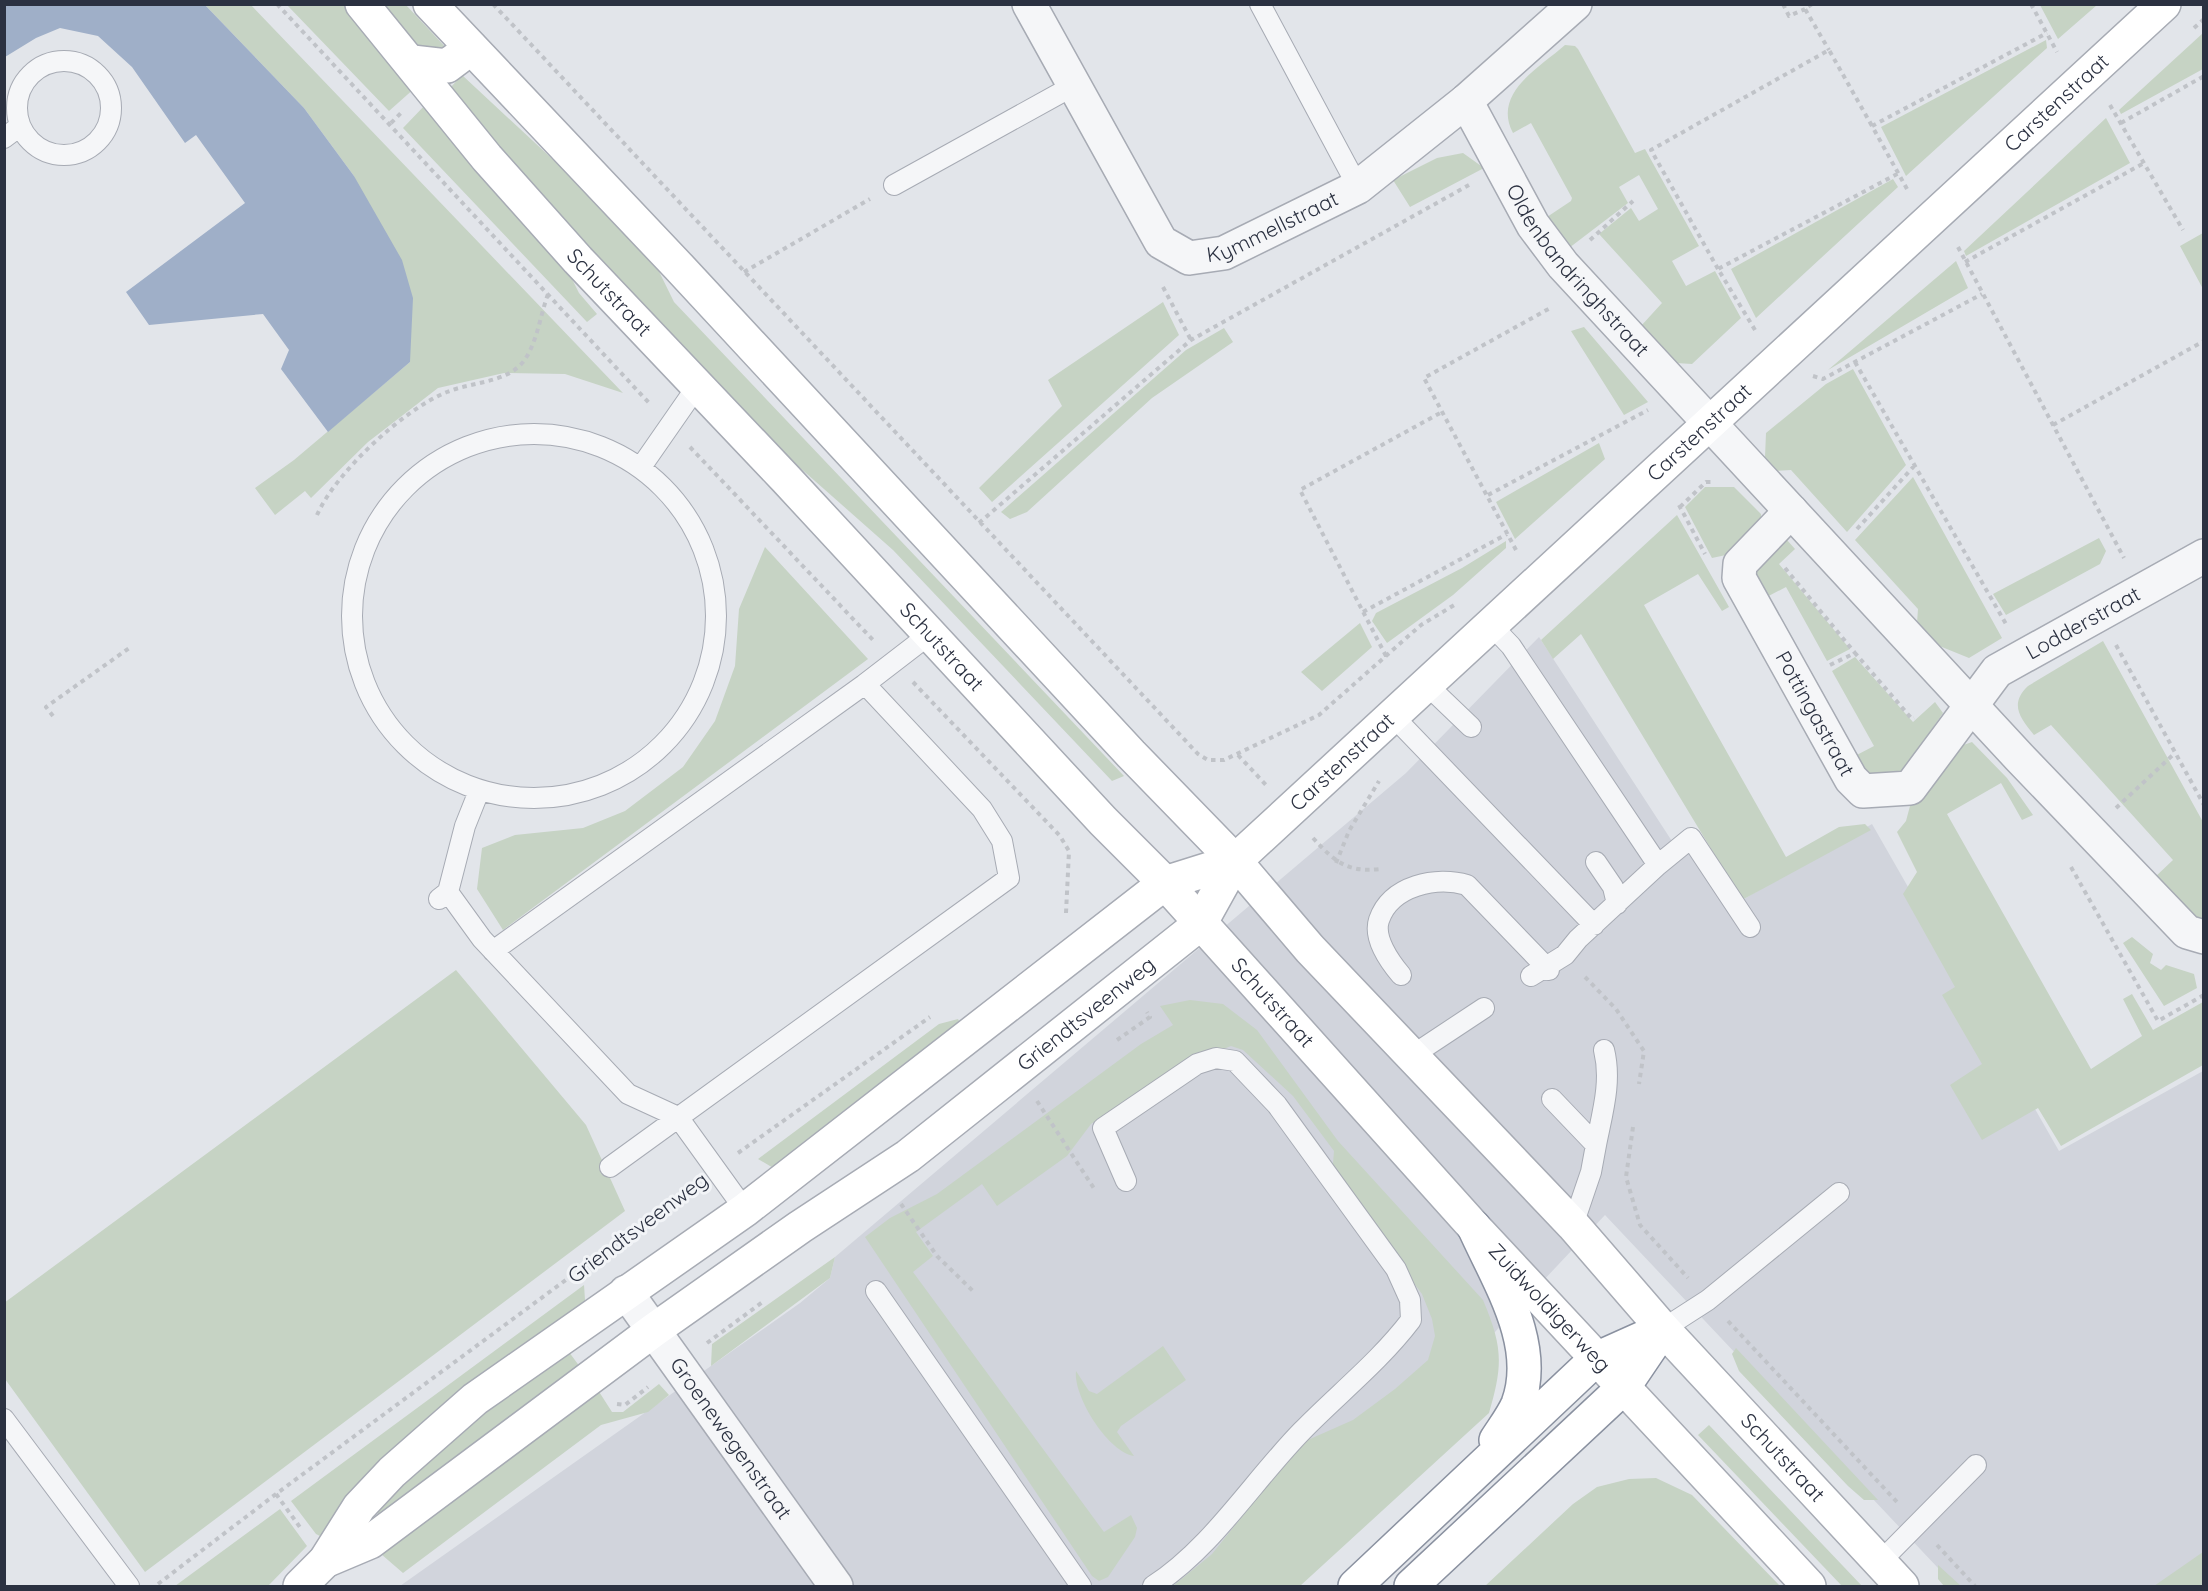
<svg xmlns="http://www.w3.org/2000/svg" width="2208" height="1591" font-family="Quicksand,sans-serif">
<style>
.built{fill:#d1d4dc}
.green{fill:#c6d3c4}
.water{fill:#9fafc8}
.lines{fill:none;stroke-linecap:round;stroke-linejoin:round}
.lane-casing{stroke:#a7abb4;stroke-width:22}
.street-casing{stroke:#a7abb4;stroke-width:36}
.secondary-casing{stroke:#a7abb4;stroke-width:36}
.highway-casing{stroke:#8a91a0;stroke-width:36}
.path{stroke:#c0c3c8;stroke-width:4;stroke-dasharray:4.5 4.5;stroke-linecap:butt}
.lane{stroke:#f5f6f8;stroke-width:20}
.street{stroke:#f5f6f8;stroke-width:33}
.secondary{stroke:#fff;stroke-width:33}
.highway{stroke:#fff;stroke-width:33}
.labels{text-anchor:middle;stroke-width:6;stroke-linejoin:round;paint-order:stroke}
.street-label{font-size:21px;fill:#2b3141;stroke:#f2f4f7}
</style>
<rect width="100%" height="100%" fill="#e2e5ea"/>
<!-- built -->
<path class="built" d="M1539 637 1681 855 1697 852 1727 909 1872 824 2059 1151 2203 1071 2204 1580 2192 1586H1955L1605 1215 1414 1418 1239 1586H400L800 1303 830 1278 835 1257 1406 773Z"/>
<!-- green -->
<path class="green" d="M205 5H251L623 393 565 374 504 373 438 388 368 442 311 498 305 491 275 515 255 488 294 460 410 362 354 176 304 108Z
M287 5H348L416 87 389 111Z
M376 5H406L449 51 417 52Z
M2040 5H2097L2058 39Z
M2203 33V69L2121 114 2119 110Z
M2046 40 2047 48 1906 176 1881 127Z
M1565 45 1575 46 1578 49 1635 153 1645 149 1699 246 1672 261 1686 286 1715 271 1741 318 1692 364 1676 363 1641 326 1662 303 1599 234 1631 208 1639 221 1658 209 1639 175 1619 187 1628 203 1569 248 1547 217 1571 201 1572 198 1531 123 1513 133C1492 93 1539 68 1565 45Z
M462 75 647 247 674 302 1124 776 1112 781 893 550 755 428 553 213 451 87Z
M427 103 560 255 579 293 597 314 587 322 403 128Z
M2106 118 2130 163 1966 256 1964 251Z
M1463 153 1484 168 1410 207 1393 180 1437 158Z
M1893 179 1898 187 1756 318 1731 269Z
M2203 233V289L2180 246Z
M1956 261 1968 288 1828 370Z
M1163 302 1179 335 992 502 979 488 1062 406 1048 380Z
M1584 327 1648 402 1624 415 1571 331Z
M1224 328 1233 342 1152 398 1027 512 1010 519 1001 512 1186 350Z
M1853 369 1906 465 1847 532 1791 470 1776 471 1765 457 1766 433 1826 384Z
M1599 443 1605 459 1515 539 1496 502Z
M1913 477 2002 638 1969 658 1937 645 1917 623 1918 609 1855 540Z
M1705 487H1734L1761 514V532L1735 558 1726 555 1712 558 1685 507Z
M1677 515 1729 607 1722 611 1698 574 1644 605 1786 857 1839 827 1865 824 1871 830 1742 900 1581 634 1553 659 1541 640Z
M2099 538 2106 551 2100 564 2006 615 1993 594Z
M1787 540 1795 549 1779 564 1850 649 1827 661 1786 587 1761 600 1750 575 1763 549Z
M1506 541V548L1453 595 1387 643 1372 621 1376 613 1462 568Z
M765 547 868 659 503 930 477 889 482 848 515 835 583 828 625 811 683 767 715 721 735 666 739 609Z
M1360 623 1372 647 1322 691 1301 672Z
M2103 641 2203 822V922L2190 918 2154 878 2173 860 2051 725 2034 735C2020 718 2009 704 2028 686Z
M1855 657 1913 722 1935 702 1943 713 1900 775 1862 780 1851 758 1874 746 1832 671Z
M1972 742 2007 778 2033 815 2022 820 2001 783 1947 814 2091 1069 2142 1036 2123 999 2132 994 2153 1030 2203 1002V1065L2061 1146 2038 1108 1982 1140 1950 1085 1982 1064 1942 995 1955 987 1903 894 1917 872 1897 832 1906 821 1910 806 1952 749Z
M2132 937 2153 954 2150 963 2161 970 2166 965 2194 974 2197 988 2164 1006 2123 943Z
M456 970 586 1125 625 1211 145 1572 5 1379 4 1303Z
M1190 1000 1223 1004 1257 1030 1338 1141 1483 1300C1503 1347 1503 1365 1489 1413L1300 1586H1173L1212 1554 1301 1443 1353 1420 1395 1389 1428 1360 1435 1336 1432 1319 1422 1294 1332 1175 1334 1151 1293 1096 1243 1050 1231 1046 1178 1067 1091 1124 1067 1156 997 1206 982 1184 916 1232 933 1256 913 1272 1104 1532 1131 1515 1137 1528 1135 1537 1108 1577 1099 1581 1092 1576 865 1237 890 1218 937 1194 1141 1044 1173 1025 1160 1006Z
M958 1019 963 1028 775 1169 758 1159 939 1024Z
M835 1257 830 1278 711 1366 712 1344Z
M584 1285 585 1300 590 1306 422 1436 320 1536 316 1534 291 1501Z
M1163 1346 1186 1380 1121 1426 1117 1432 1134 1456C1108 1452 1073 1396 1076 1371L1089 1391 1097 1394Z
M566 1348 583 1371 379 1516 376 1510 441 1441Z
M1736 1348 1878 1500H1864L1848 1486 1739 1371 1732 1354Z
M659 1384 669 1395 648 1412 601 1425 403 1573 381 1554 596 1387 612 1412H623Z
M1709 1425 1862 1586H1842L1698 1435Z
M1656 1478 1692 1495 1780 1586H1485L1573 1504 1597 1487 1629 1479Z
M280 1509 307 1546 268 1586H175Z
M2203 1552V1586H2154Z
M1938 1565 1961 1586H1944L1938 1579Z"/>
<!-- water -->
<path class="water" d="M5 4 205 5 304 108 354 176 402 260 413 298 410 362 328 432 281 369 289 350 263 314 149 325 126 292 245 203 196 135 185 143 132 67 98 36 60 28 36 38 5 57Z"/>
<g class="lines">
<!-- lane casing -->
<g class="lane-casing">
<path id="lane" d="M1260 4 1358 187
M17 108a47 47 0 1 1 94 0a47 47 0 1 1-94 0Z
M4 138 20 126
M894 185 1073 86
M352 616a182 182 0 1 1 364 0a182 182 0 1 1-364 0Z
M641 467 698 385
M1491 625 1511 646 1658 865 1578 939 1565 955 1531 976
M1425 683 1471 727
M1392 715 1594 925
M1596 862 1613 887 1617 904
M1658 865 1691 838 1750 927
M448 892 465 826 479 791
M439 899 448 892 482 939 628 1094 678 1117 745 1210
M493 951 865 684
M1401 975C1390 962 1373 938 1379 920 1391 885 1437 876 1467 885L1549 970
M1413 1055 1484 1008
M1552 1099 1596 1145 1591 1172 1573 1225
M1596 1145C1602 1114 1612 1082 1604 1050
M610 1167 1009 878 1002 841 982 809 865 684 930 634
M1126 1181 1103 1128 1197 1064 1216 1058 1235 1061 1277 1105 1396 1269 1410 1300 1411 1320C1379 1362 1338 1394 1302 1431 1253 1481 1212 1548 1153 1586
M876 1291 1081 1586
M1663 1329 1708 1300 1839 1193
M4 1419 129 1586
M1880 1562 1976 1465"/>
</g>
<!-- street casing -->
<g class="street-casing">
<g id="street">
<path id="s1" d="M1029 4 1161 242 1189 258 1224 253 1358 187 1466 101 1575 4"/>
<path id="s2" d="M1466 101 1533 225 1563 265 2019 757 2187 932 2204 937"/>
<path id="s3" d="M1791 511 1740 564 1739 578 1851 779 1863 791 1910 788 1997 671 2204 556"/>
<path id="s4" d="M626 1292 836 1586"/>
</g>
</g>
<!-- secondary casing -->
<g class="secondary-casing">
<g id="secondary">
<path id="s5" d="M362 4 487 158 578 260 786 479 1103 821 1165 883 1474 1227 1809 1586"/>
<path id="s6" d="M430 4 678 266 1131 754 1235 861 1310 949 1573 1225 1663 1329 1902 1586"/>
<path d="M412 62 447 66 471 48"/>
<path id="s7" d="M325 1561 370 1542 654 1330 800 1227 908 1156 1200 924 1235 861 2164 4"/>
<path d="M300 1586 325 1561 359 1507 392 1472 475 1399 745 1210 1165 883 1235 861"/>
</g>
</g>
<!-- highway casing -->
<g class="highway-casing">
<path id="highway" d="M1474 1227C1498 1281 1540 1344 1518 1404 1513 1416 1503 1429 1496 1440
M1355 1586 1596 1359 1663 1329
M1411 1586 1623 1388 1663 1329"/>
</g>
<!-- path -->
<path class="path" d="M277 4 650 404
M493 4 1198 754 1208 760H1224L1319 715 1421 625 1456 604
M1783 4 1789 16 1805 9
M1812 4 1805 9 1829 50
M2031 4 2057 52
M2194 28 2204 19
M2110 105 2183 230
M391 123 403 111
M2121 123 2204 76
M1907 189 1872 126 2047 33
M1590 240 1633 201
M1958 247 2124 558
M1965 262 2144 163
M1718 269 1651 150 1829 50 1872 126
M744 272 870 199
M1163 287 1191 340
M1755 330 1718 269 1899 173
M1855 362 2006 624
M1813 376 1823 379 1982 294
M2053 425 2204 341
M690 447 873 640
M1488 495 1648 410
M1679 505 1705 554
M1680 507 1706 482H1714
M317 515C336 472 404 409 447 392 471 382 506 383 523 362 537 344 540 316 548 294
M979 523 1191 340 1469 185
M1857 529 1915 465
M1516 550 1424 378 1552 307
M1785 568 1855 653
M1363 612 1507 534
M2116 645 2204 805
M1386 656 1300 490 1442 412
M1830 665 1855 653 1912 719 1914 718
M913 682 1060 836 1069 851
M53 716 46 707 132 646
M1238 755 1266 785
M2116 808 2175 753
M1313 838C1334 861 1347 873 1380 869
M1336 863 1349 831 1379 781
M2071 867 2158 1021 2204 995
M1066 913 1069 851
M1585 977 1616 1009 1644 1051 1639 1084
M1117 1040 1150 1017 1147 1012
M1037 1101 1095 1190
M1633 1127 1626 1177 1640 1225 1688 1278
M738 1153 930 1017
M901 1204 937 1256 975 1293
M1728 1321 1897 1502
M707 1343 764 1301
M617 1404 625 1405 648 1387
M276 1494 302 1530
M1937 1545 1975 1586
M158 1584 276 1494 693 1186"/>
<!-- lane -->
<use href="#lane" class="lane"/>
<!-- street -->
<use href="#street" class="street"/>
<!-- secondary -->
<use href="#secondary" class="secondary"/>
<!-- highway -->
<use href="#highway" class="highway"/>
</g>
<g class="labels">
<!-- street labels -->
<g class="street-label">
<text dy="7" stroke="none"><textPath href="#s7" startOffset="2274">Carstenstraat</textPath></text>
<text dy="7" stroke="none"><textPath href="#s1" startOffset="394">Kymmellstraat</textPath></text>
<text dy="7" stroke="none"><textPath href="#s2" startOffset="204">Oldenbandringhstraat</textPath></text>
<text dy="7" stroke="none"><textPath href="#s5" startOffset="380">Schutstraat</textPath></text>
<text dy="7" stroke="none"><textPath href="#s7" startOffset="1788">Carstenstraat</textPath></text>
<text dy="7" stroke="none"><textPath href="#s3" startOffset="626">Lodderstraat</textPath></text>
<text dy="7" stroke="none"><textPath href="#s5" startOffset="866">Schutstraat</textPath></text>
<text dy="7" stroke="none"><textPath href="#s3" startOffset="243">Pottingastraat</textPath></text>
<text dy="7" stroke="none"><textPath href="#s7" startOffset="1302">Carstenstraat</textPath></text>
<text dy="7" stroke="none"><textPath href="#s5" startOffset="1352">Schutstraat</textPath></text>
<text dy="7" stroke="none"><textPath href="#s7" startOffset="939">Griendtsveenweg</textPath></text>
<text transform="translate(638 1228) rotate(-37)" y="7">Griendtsveenweg</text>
<text dy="7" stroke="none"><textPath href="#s5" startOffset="1764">Zuidwoldigerweg</textPath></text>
<text dy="7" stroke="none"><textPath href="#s4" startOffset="180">Groenewegenstraat</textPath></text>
<text dy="7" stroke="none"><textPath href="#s6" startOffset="1986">Schutstraat</textPath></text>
</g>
</g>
<!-- border -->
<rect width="2208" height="1591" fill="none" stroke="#2b3141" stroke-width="12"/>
</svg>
